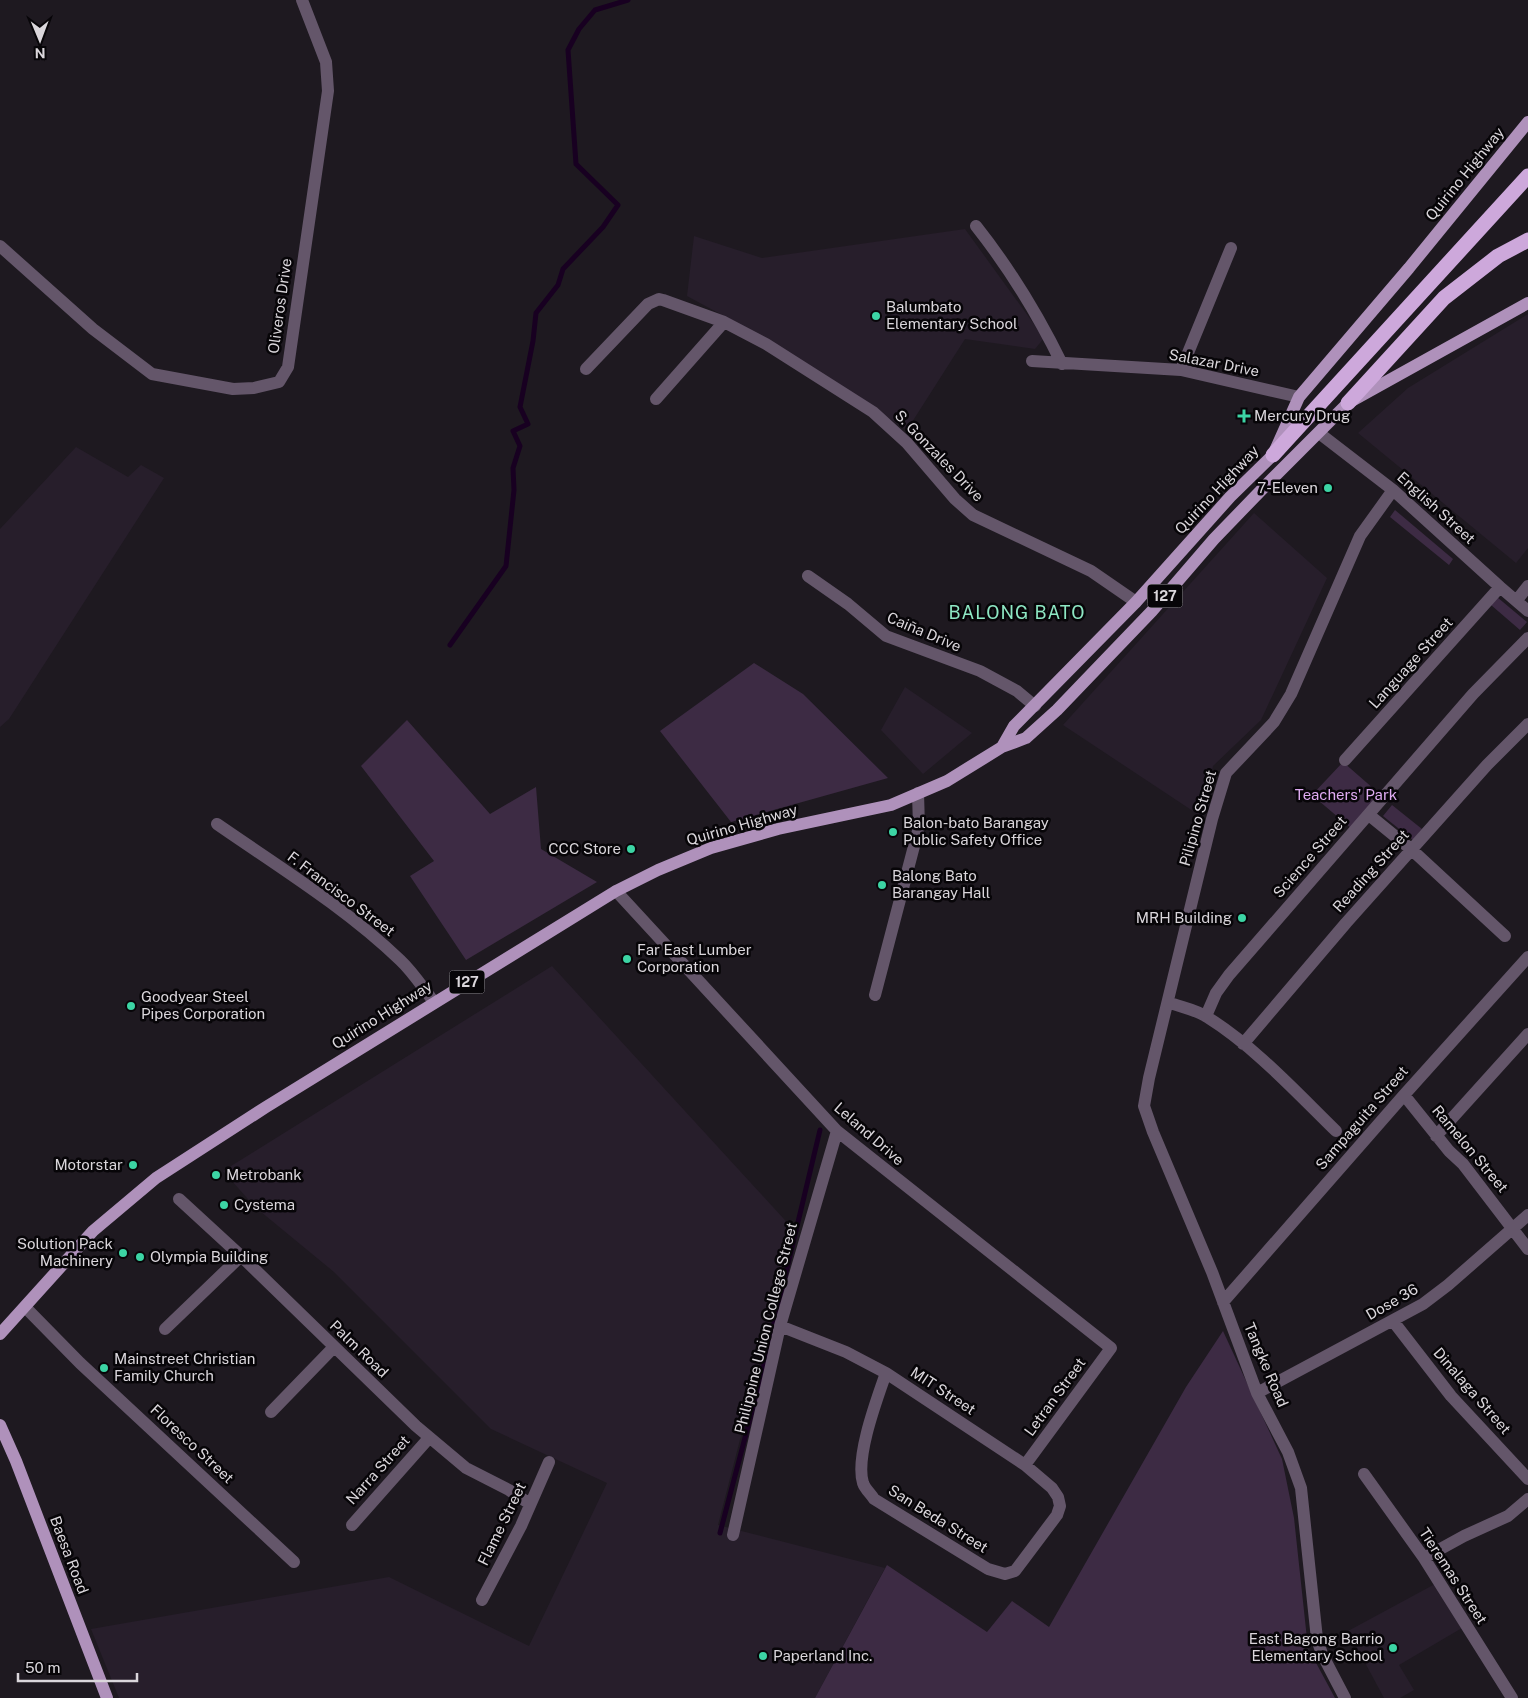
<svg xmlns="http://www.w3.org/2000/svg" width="1528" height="1698" font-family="'Public Sans',sans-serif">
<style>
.built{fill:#271e2b}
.green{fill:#3d2b44}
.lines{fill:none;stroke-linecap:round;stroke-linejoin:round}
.stream{stroke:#180021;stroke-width:5}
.minor{stroke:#64566a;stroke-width:12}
.major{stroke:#af91bb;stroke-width:12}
.highway{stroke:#cda8db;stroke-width:15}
.poi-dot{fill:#3cd4a4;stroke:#070508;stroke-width:2}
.labels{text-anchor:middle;stroke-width:5;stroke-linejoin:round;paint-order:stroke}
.shield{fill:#070508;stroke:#9b979c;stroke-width:1}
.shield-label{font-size:14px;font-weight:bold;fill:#dad6db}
.street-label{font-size:15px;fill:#dad6db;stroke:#070508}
.poi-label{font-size:15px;fill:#dad6db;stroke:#070508;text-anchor:start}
.park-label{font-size:15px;fill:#dfabf2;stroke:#070508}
.quarter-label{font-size:18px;letter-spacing:1px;fill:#8ee7c4;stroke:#070508}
</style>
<rect width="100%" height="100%" fill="#1e1920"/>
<!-- built -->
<path class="built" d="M965 229 1044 338 1035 349 965 339 907 430 761 336 687 296 694 236 762 258Z
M1528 314V548L1516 563 1358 433 1408 388Z
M76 447 128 477 141 465 164 478 9 719 0 727V529Z
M1254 513 1327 578 1261 720 1213 766 1202 817 1063 725Z
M905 687 972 733 923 774 881 730Z
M552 966 794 1230 718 1525 885 1568 815 1698H119L91 1629 389 1577 529 1646 607 1483 491 1429 334 1272 255 1207 223 1171Z
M1435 1584 1462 1628 1399 1665 1414 1690 1400 1698H1384L1348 1631Z"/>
<!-- green -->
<path class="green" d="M1395 510 1453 559 1449 565 1390 517Z
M1497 597 1527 622 1520 630 1491 605Z
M754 663 803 694 888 778 731 822 660 731Z
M407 720 490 814 536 787 541 849 597 882 466 960 410 876 434 861 361 766Z
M1343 762 1382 796 1352 829 1312 795Z
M1392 805 1422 829 1413 840 1383 816Z
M1223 1331 1282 1459 1294 1518 1308 1648 1335 1698H815L887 1565 987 1632 1012 1601 1049 1627 1186 1387Z"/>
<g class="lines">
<!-- stream -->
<path class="stream" d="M450 645 506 566 514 490 513 468 520 446 513 431 528 424 520 407 533 341 536 313 558 285 563 269 603 227 618 205 576 164 568 50 579 29 595 10 628 0
M720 1533 762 1373 820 1130"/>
<!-- minor -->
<path class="minor" d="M976 226C1010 269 1038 315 1062 364
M0 246 93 329 152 374 233 389 254 388 279 382 288 367 328 91 326 62 302 0
M1032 361 1181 370 1299 397
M586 369 648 304 659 299 663 300 724 322 766 344 873 412 907 443 955 499 973 515 1091 571 1136 602
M1181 370 1231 248
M656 399 724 322
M1319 433 1393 490 1500 587 1528 611
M808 576 848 604 886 636 980 671 1017 691 1035 706
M1517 600 1528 586
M1345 760 1500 587
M1369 815 1412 850 1505 936
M217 824C279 867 346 908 400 960 413 972 423 988 434 1002
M616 891 837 1131 1111 1348 1025 1465
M875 995 919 827 918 793
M1168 1002C1180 1007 1195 1009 1207 1017 1255 1047 1295 1091 1336 1131
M1206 1016 1216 993 1229 975 1473 694 1528 638
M1243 1044 1346 923 1487 765 1528 724
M1404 1095 1449 1151 1463 1164 1528 1249
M1436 1136 1528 1034
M179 1199 241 1256 416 1426 466 1468 509 1490 530 1504
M1223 1302 1404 1095 1528 957
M25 1307 80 1363 294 1562
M1393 1321 1451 1396 1528 1479
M780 1326 846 1352 886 1373 1025 1465 1052 1488 1058 1497 1060 1506 1057 1515 1015 1571 1005 1574 988 1569 874 1499C871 1494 865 1489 863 1483 855 1457 877 1399 886 1373
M165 1329 241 1256
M1257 1393 1423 1304 1448 1285 1528 1215
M271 1412 334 1347
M1364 1474 1424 1558 1512 1698
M352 1525 429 1438
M733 1535 780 1326 837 1131
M1424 1558 1464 1536 1508 1516 1528 1499
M482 1600 521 1526 549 1462
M1345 1698 1322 1654 1317 1639 1301 1488 1288 1452 1257 1393 1212 1272 1153 1132 1144 1106 1149 1078 1212 819 1226 773 1274 722 1291 694 1360 536 1393 490"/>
<!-- major -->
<path class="major" d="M1002 747 1014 726 1136 602 1230 497 1273 455 1299 397 1409 268 1528 122
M0 1334 93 1231 156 1178 266 1107 616 891 658 870 711 848 778 829 891 805 947 781 1002 747 1026 738 1057 710 1152 611 1214 539 1272 479 1348 403 1528 303
M0 1425 16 1461 107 1698"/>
<!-- highway -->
<path class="highway" d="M1348 403 1444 298 1498 256 1528 240
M1273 455 1528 176"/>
</g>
<!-- markers -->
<g class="poi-dot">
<circle cx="876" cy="316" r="5"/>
<path d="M1241.5 408.5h5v5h5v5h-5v5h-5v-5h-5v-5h5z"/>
<circle cx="1328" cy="488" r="5"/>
<circle cx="893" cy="832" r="5"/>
<circle cx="631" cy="849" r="5"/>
<circle cx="882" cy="885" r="5"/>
<circle cx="1242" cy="918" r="5"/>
<circle cx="627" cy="959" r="5"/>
<circle cx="131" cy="1006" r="5"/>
<circle cx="133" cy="1165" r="5"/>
<circle cx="216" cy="1175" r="5"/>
<circle cx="224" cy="1205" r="5"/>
<circle cx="123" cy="1253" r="5"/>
<circle cx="140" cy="1257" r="5"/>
<circle cx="104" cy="1368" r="5"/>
<circle cx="1393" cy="1648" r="5"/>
<circle cx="763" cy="1656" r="5"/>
</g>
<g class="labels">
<!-- shield labels -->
<g class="shield">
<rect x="1147.5" y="584.5" width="35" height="23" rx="4"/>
<rect x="449.5" y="970.5" width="35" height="23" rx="4"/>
</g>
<g class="shield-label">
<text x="1165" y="601">127</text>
<text x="467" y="987">127</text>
</g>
<!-- street labels -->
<g class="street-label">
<text transform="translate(1465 174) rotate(-51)" y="5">Quirino Highway</text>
<text transform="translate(280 306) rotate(-82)" y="5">Oliveros Drive</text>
<text transform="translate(1214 363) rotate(11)" y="5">Salazar Drive</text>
<text transform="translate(939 456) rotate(46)" y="5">S. Gonzales Drive</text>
<text transform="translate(1217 490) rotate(-47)" y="5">Quirino Highway</text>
<text transform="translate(1436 508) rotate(42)" y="5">English Street</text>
<text transform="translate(924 632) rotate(23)" y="5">Caiña Drive</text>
<text transform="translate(1411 663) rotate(-48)" y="5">Language Street</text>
<text transform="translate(1198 818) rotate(-74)" y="5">Pilipino Street</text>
<text transform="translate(742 825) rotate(-16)" y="5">Quirino Highway</text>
<text transform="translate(1310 857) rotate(-49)" y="5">Science Street</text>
<text transform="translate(1371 871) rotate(-48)" y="5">Reading Street</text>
<text transform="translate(341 894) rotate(37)" y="5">F. Francisco Street</text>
<text transform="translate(382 1015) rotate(-32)" y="5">Quirino Highway</text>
<text transform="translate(1362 1118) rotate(-49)" y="5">Sampaguita Street</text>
<text transform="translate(869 1134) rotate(41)" y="5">Leland Drive</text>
<text transform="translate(1470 1149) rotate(50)" y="5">Ramelon Street</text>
<text transform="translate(1392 1302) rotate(-30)" y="5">Dose 36</text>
<text transform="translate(766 1328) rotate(-76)" y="5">Philippine Union College Street</text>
<text transform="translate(359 1349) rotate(44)" y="5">Palm Road</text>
<text transform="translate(1266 1365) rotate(67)" y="5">Tangke Road</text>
<text transform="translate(943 1391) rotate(33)" y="5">MIT Street</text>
<text transform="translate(1472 1391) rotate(49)" y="5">Dinalaga Street</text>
<text transform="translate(1055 1397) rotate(-54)" y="5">Letran Street</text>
<text transform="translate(192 1444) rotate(43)" y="5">Floresco Street</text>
<text transform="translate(378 1470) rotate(-48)" y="5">Narra Street</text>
<text transform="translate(938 1519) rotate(32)" y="5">San Beda Street</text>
<text transform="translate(502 1524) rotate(-64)" y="5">Flame Street</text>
<text transform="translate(69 1555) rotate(69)" y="5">Baesa Road</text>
<text transform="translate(1453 1576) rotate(57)" y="5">Tieremas Street</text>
</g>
<!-- poi labels -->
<g class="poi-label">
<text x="886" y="312">Balumbato<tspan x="886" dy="17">Elementary School</tspan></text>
<text x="1254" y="421">Mercury Drug</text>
<text x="1318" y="493" text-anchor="end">7-Eleven</text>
<text x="903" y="828">Balon-bato Barangay<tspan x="903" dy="17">Public Safety Office</tspan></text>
<text x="621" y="854" text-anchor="end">CCC Store</text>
<text x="892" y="881">Balong Bato<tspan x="892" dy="17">Barangay Hall</tspan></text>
<text x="1232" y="923" text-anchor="end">MRH Building</text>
<text x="637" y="955">Far East Lumber<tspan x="637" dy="17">Corporation</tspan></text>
<text x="141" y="1002">Goodyear Steel<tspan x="141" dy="17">Pipes Corporation</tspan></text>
<text x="123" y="1170" text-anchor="end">Motorstar</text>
<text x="226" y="1180">Metrobank</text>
<text x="234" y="1210">Cystema</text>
<text x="113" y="1249" text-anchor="end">Solution Pack<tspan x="113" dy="17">Machinery</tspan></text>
<text x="150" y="1262">Olympia Building</text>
<text x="114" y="1364">Mainstreet Christian<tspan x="114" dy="17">Family Church</tspan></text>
<text x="1383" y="1644" text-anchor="end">East Bagong Barrio<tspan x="1383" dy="17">Elementary School</tspan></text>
<text x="773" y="1661">Paperland Inc.</text>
</g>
<!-- park labels -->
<g class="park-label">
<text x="1346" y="800">Teachers' Park</text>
</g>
<!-- quarter labels -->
<g class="quarter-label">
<text x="1017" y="619">BALONG BATO</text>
</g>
</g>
<!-- north arrow -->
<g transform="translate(40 40) rotate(179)" stroke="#070508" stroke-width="4" paint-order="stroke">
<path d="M0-4L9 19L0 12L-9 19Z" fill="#dad6db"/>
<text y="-8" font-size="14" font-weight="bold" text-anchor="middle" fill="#dad6db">N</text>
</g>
<!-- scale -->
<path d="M18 1673v8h119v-8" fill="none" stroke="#dad6db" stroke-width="2.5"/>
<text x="25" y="1673" font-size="15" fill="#dad6db" stroke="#070508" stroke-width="4" paint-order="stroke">50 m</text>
</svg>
